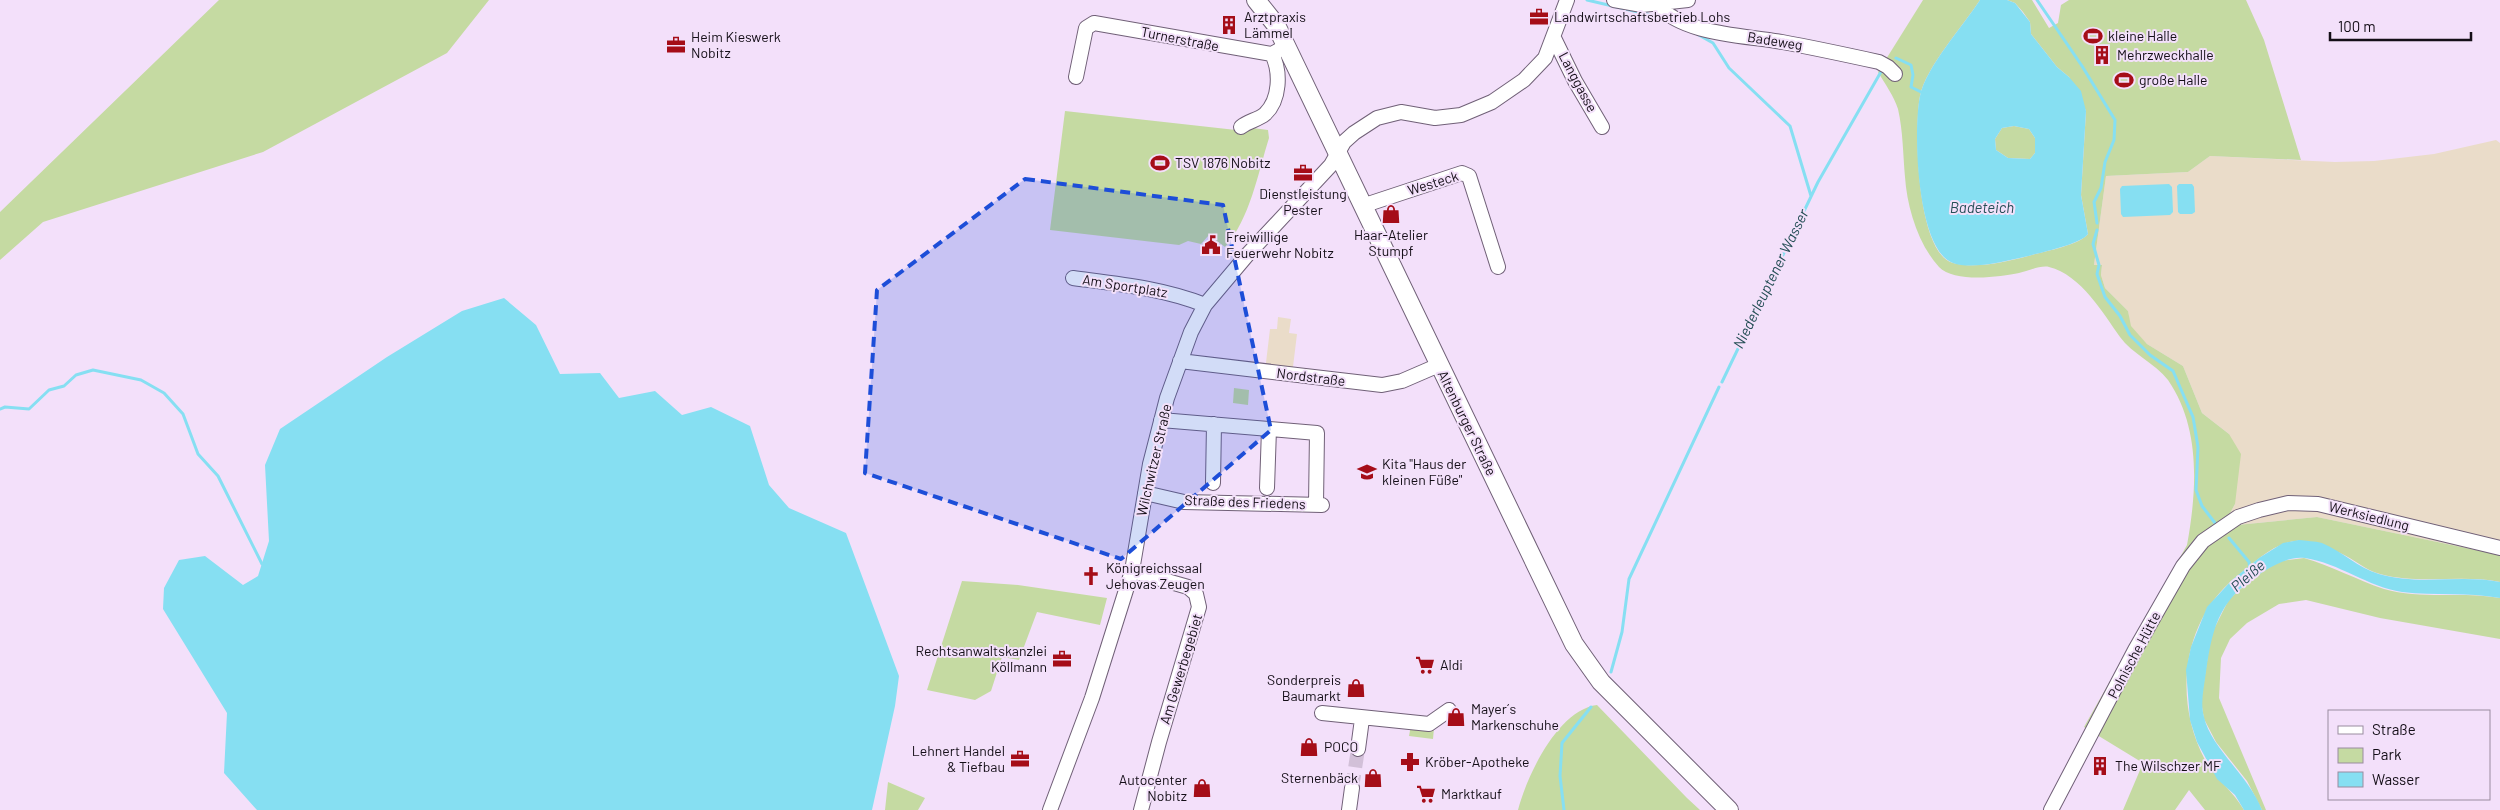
<svg xmlns="http://www.w3.org/2000/svg" width="2500" height="810" font-family="Barlow,sans-serif">
<style>
.industrial{fill:#eadcc9}
.green{fill:#c5daa2}
.water{fill:#86dff2;fill-rule:evenodd}
.lines{fill:none;stroke-linecap:round;stroke-linejoin:round}
.stream{stroke:#86dff2;stroke-width:3}
.minor-tunnel{stroke:#d2c0d8;stroke-width:14;stroke-dasharray:14 7;stroke-linecap:butt}
.minor-casing{stroke:#706077;stroke-width:16}
.major-casing{stroke:#706077;stroke-width:20}
.minor{stroke:#fff;stroke-width:14}
.major{stroke:#fff;stroke-width:18}
.marked{fill:#1d4ed8;fill-opacity:0.2;stroke:#1d4ed8;stroke-width:4;stroke-dasharray:10 6;stroke-linejoin:round}
.labels{text-anchor:middle;stroke-width:4;stroke-linejoin:round;paint-order:stroke}
.poi-label{font-size:14px;fill:#140e17;stroke:#f3e0fa;text-anchor:start}
.street-label{font-size:14px;fill:#140e17;stroke:#f3e0fa}
.water-label{font-size:15px;font-style:italic;fill:#254e56;stroke:#f3e0fa}
</style>
<rect width="100%" height="100%" fill="#f3e0fa"/>
<!-- industrial -->
<path class="industrial" d="M2496 140 2500 143V555L2317 517 2237 525 2229 515 2235 504 2229 434 2202 413 2183 366 2147 344 2130 326 2128 311 2105 288 2101 275 2102 266 2094 265 2106 176 2188 172 2210 156 2335 162 2374 161 2434 154Z
M1278 317 1291 319 1289 333 1297 334 1292 375 1265 371 1270 329H1277Z"/>
<!-- green -->
<path class="green" d="M219 0H489L447 53 263 152 43 222 0 260V212Z
M1923 0H1980C1963 26 1926 67 1920 96 1914 126 1916 253 1953 263 1976 269 2006 262 2028 256 2042 252 2080 245 2088 234L2081 195 2086 111 2069 77 2057 67 2031 34 2030 22 2023 12 2015 3 2007 0H2032L2049 28 2058 23 2061 5 2069 0H2246L2264 40 2301 160 2210 156 2188 172 2106 176 2094 265H2102L2101 275 2105 288 2128 311 2131 326 2147 344 2183 366 2202 413 2229 434 2241 454 2235 504 2229 515 2237 525 2317 517 2500 555V582C2460 574 2420 585 2380 574 2365 570 2354 559 2340 553 2332 549 2323 547 2315 545 2309 543 2302 540 2296 541 2273 543 2254 563 2236 577 2182 621 2173 699 2205 760 2216 779 2233 791 2244 810H2205L2189 790 2175 810H2123L2143 763 2084 727 2187 545C2197 490 2201 428 2168 380 2155 363 2132 354 2120 337 2103 313 2081 275 2049 267 2041 265 2028 271 2019 273 2000 277 1954 283 1939 267 1918 244 1907 207 1905 177 1903 154 1903 131 1898 109 1894 96 1885 84 1878 72Z
M1065 111 1236 130 1237 126 1268 130 1269 138C1258 173 1250 219 1225 247L1209 235 1201 244 1188 241 1179 245 1050 230Z
M2014 126 2029 129 2035 138V153L2030 159 2008 158 1996 150 1995 139 2002 128Z
M1234 388 1249 390 1248 405 1233 403Z
M2304 558C2332 566 2357 580 2384 589 2421 600 2462 591 2500 598V639L2380 618 2306 600 2279 604 2247 623 2230 639 2221 658 2219 698 2266 810H2262L2247 781 2216 742 2204 719 2201 701 2211 635 2229 599 2256 576 2280 561Z
M962 581 1018 585 1107 598 1100 625 1037 612 1019 660 1002 657 991 691 975 700 927 690Z
M1597 705 1687 798 1700 810H1518C1527 775 1558 710 1597 705Z
M1411 725 1434 728 1433 739 1409 736Z
M888 782 925 798 918 810H885Z"/>
<!-- water -->
<path class="water" d="M1980 0H2007L2015 3 2030 22 2031 34 2057 67 2069 77 2081 91 2086 111 2081 195 2088 234C2080 245 2038 253 2024 257 2006 261 1971 270 1953 263 1916 250 1913 128 1920 96 1926 67 1963 26 1980 0ZM2014 126 2029 129 2035 138V153L2030 159 2008 158 1996 150 1995 139 2002 128Z
M2169 184 2172 187 2173 212 2170 215 2123 217 2121 214 2120 189 2122 186Z
M2179 184H2192L2194 187 2195 212 2192 214H2180L2178 212 2177 186Z
M504 298 536 325 560 374 600 373 619 398 655 391 682 415 711 407 750 426 769 485 789 508 846 533 899 676 895 706 872 810H257L224 773 227 713 163 609 164 588 179 560 205 556 243 585 258 576 269 541 265 465 280 429 387 357 462 311Z
M2299 540C2306 541 2315 541 2322 543 2342 551 2358 568 2379 574 2419 586 2460 574 2500 582V598C2467 592 2435 596 2402 592 2368 587 2339 563 2305 558 2292 556 2278 563 2266 570 2221 597 2213 622 2206 672 2204 688 2200 702 2204 717 2211 748 2249 776 2262 810H2244L2235 795 2217 779 2197 742 2190 720 2186 670 2191 647 2207 607 2232 580 2259 558 2283 543Z"/>
<g class="lines">
<!-- stream -->
<path class="stream" d="M1587 0 1651 15 1668 21
M2037 0 2082 66 2115 120 2114 140 2105 162 2101 188 2094 202 2097 223
M1697 34 1713 43 1729 68 1790 126 1811 196
M1896 58 1911 65 1913 75 1911 87 1921 92
M2097 230 2093 244 2099 265 2097 274 2105 297 2120 316 2130 335 2150 355 2173 371 2193 417 2198 447 2196 490 2202 506 2215 523
M1722 382 1818 182 1882 70
M0 409 5 407 29 409 49 390 64 386 76 375 93 370 141 380 164 393 183 414 198 454 218 476 262 564
M2229 538 2249 562 2250 570
M1611 672 1622 632 1629 579 1719 387
M1564 810 1560 776 1562 743 1591 707"/>
<!-- minor-tunnel -->
<path class="minor-tunnel" d="M1352 788 1358 749"/>
<!-- minor casing -->
<g class="minor-casing">
<path id="minor" d="M1614 0 1642 5 1688 0
M1656 4C1684 35 1743 35 1782 42 1815 48 1847 55 1879 62L1888 67 1895 74
M1554 38 1575 81 1602 127
M1076 77 1086 28 1094 23 1272 54 1286 46
M1241 127C1248 121 1258 120 1265 114 1280 100 1281 72 1272 54
M1362 206 1462 173 1469 176 1498 267
M1073 278C1118 284 1162 288 1205 305
M1180 361 1382 385 1402 381 1439 365
M1161 420 1317 433 1316 504
M1213 483 1214 424
M1267 488 1269 429
M1145 493 1184 502 1322 505
M1132 571 1188 587 1196 594 1199 607 1159 742 1141 810
M1322 713 1429 724 1449 710
M1358 749 1362 719
M1050 810 1092 698 1132 571 1150 464 1167 398 1191 332 1205 305 1248 254 1331 165 1344 142 1354 133 1377 118 1401 112 1435 118 1461 115 1492 102 1524 80 1545 58 1567 0
M1349 810 1352 788
M2051 810 2135 650 2183 566 2203 541 2238 517 2259 510 2288 503 2318 504 2500 548"/>
</g>
<!-- major casing -->
<g class="major-casing">
<path id="major" d="M1256 0 1276 25 1574 644 1601 682 1729 810"/>
</g>
<!-- minor -->
<use href="#minor" class="minor"/>
<!-- major -->
<use href="#major" class="major"/>
</g>
<!-- marked area -->
<path class="marked" d="M1025 179 1223 205 1271 430 1121 559 865 473 877 290Z"/>
<!-- icons -->
<defs>
<g id="office-bare" transform="scale(1.5)"><path d="M-6-3h4V-5.5h4V-3h4V5H-6ZM-1-4.5V-3h2v-1.5ZM-6 0V1H6V0Z" fill="#a50d18" stroke="#f3e0fa" stroke-width="2.5" paint-order="stroke"/></g>
<g id="building-bare" transform="scale(1.5)"><path d="M-4-6H4V6H1V3H-1V6H-4ZM-2.5-4.3h1.7v1.8h-1.7ZM.8-4.3h1.7v1.8H.8ZM-2.5-1h1.7V.8h-1.7ZM.8-1h1.7V.8H.8Z" fill="#a50d18" stroke="#f3e0fa" stroke-width="2.5" paint-order="stroke"/></g>
<g id="stadium-bare" transform="scale(1.5)"><path d="M0-5a6.5 5 0 1 0 0 10a6.5 5 0 1 0 0-10ZM-3.5-1.8h7v3.6h-7Z" fill="#a50d18" stroke="#f3e0fa" stroke-width="2.5" paint-order="stroke"/></g>
<g id="shop-bare" transform="scale(1.5)"><path d="M-5-2.5h2.3a2.7 3.5 0 0 1 5.4 0H5L5.5 6h-11ZM-1.5-2.5h3a1.5 2.3 0 0 0-3 0Z" fill="#a50d18" stroke="#f3e0fa" stroke-width="2.5" paint-order="stroke"/></g>
<g id="civic-bare" transform="scale(1.5)"><path d="M-.6-6.5H3V-4.5H.6V-3L4-1V1h2V6H-6V1h2V-1L-.6-3ZM-1.2 2.5V6h2.4V2.5Z" fill="#a50d18" stroke="#f3e0fa" stroke-width="2.5" paint-order="stroke"/></g>
<g id="school-bare" transform="scale(1.5)"><path d="M0-5L7-2L0 1L-7-2ZM-4 1L0 2.5L4 1V4Q0 6-4 4Z" fill="#a50d18" stroke="#f3e0fa" stroke-width="2.5" paint-order="stroke"/></g>
<g id="church-bare" transform="scale(1.5)"><path d="M-1.2-6h2.4v3.5h3.3v2.4h-3.3V6h-2.4V-.1h-3.3v-2.4h3.3Z" fill="#a50d18" stroke="#f3e0fa" stroke-width="2.5" paint-order="stroke"/></g>
<g id="supermarket-bare" transform="scale(1.5)"><path d="M-6-5.5h2.5l.6 2H6L4.5 2H-2.5L-4.4-4H-6ZM-1.5 3.2a1.3 1.3 0 1 0 .1 0ZM3 3.2a1.3 1.3 0 1 0 .1 0Z" fill="#a50d18" stroke="#f3e0fa" stroke-width="2.5" paint-order="stroke"/></g>
<g id="pharmacy-bare" transform="scale(1.5)"><path d="M-2-6h4v4h4v4h-4v4h-4v-4h-4v-4h4Z" fill="#a50d18" stroke="#f3e0fa" stroke-width="2.5" paint-order="stroke"/></g>
</defs>
<g fill-rule="evenodd">
<use href="#office-bare" x="1539" y="17"/>
<use href="#building-bare" x="1229" y="25"/>
<use href="#stadium-bare" x="2093" y="36"/>
<use href="#office-bare" x="676" y="45"/>
<use href="#building-bare" x="2102" y="55"/>
<use href="#stadium-bare" x="2124" y="80"/>
<use href="#stadium-bare" x="1160" y="163"/>
<use href="#office-bare" x="1303" y="173"/>
<use href="#shop-bare" x="1391" y="214"/>
<use href="#civic-bare" x="1211" y="245"/>
<use href="#school-bare" x="1367" y="472"/>
<use href="#church-bare" x="1091" y="576"/>
<use href="#office-bare" x="1062" y="659"/>
<use href="#supermarket-bare" x="1425" y="665"/>
<use href="#shop-bare" x="1356" y="688"/>
<use href="#shop-bare" x="1456" y="717"/>
<use href="#shop-bare" x="1309" y="747"/>
<use href="#office-bare" x="1020" y="759"/>
<use href="#pharmacy-bare" x="1410" y="762"/>
<use href="#building-bare" x="2100" y="766"/>
<use href="#shop-bare" x="1373" y="778"/>
<use href="#shop-bare" x="1202" y="788"/>
<use href="#supermarket-bare" x="1426" y="794"/>
</g>
<g class="labels">
<!-- poi labels -->
<g class="poi-label">
<text x="1244" y="22">Arztpraxis<tspan x="1244" dy="16">Lämmel</tspan></text>
<text x="1554" y="22">Landwirtschaftsbetrieb Lohs</text>
<text x="2108" y="41">kleine Halle</text>
<text x="691" y="42">Heim Kieswerk<tspan x="691" dy="16">Nobitz</tspan></text>
<text x="2117" y="60">Mehrzweckhalle</text>
<text x="2139" y="85">große Halle</text>
<text x="1175" y="168">TSV 1876 Nobitz</text>
<text x="1303" y="199" text-anchor="middle">Dienstleistung<tspan x="1303" dy="16">Pester</tspan></text>
<text x="1391" y="240" text-anchor="middle">Haar-Atelier<tspan x="1391" dy="16">Stumpf</tspan></text>
<text x="1226" y="242">Freiwillige<tspan x="1226" dy="16">Feuerwehr Nobitz</tspan></text>
<text x="1382" y="469">Kita "Haus der<tspan x="1382" dy="16">kleinen Füße"</tspan></text>
<text x="1106" y="573">Königreichssaal<tspan x="1106" dy="16">Jehovas Zeugen</tspan></text>
<text x="1047" y="656" text-anchor="end">Rechtsanwaltskanzlei<tspan x="1047" dy="16">Köllmann</tspan></text>
<text x="1440" y="670">Aldi</text>
<text x="1341" y="685" text-anchor="end">Sonderpreis<tspan x="1341" dy="16">Baumarkt</tspan></text>
<text x="1471" y="714">Mayer´s<tspan x="1471" dy="16">Markenschuhe</tspan></text>
<text x="1324" y="752">POCO</text>
<text x="1005" y="756" text-anchor="end">Lehnert Handel<tspan x="1005" dy="16">&amp; Tiefbau</tspan></text>
<text x="1425" y="767">Kröber-Apotheke</text>
<text x="2115" y="771">The Wilschzer MF</text>
<text x="1358" y="783" text-anchor="end">Sternenbäck</text>
<text x="1187" y="785" text-anchor="end">Autocenter<tspan x="1187" dy="16">Nobitz</tspan></text>
<text x="1441" y="799">Marktkauf</text>
</g>
<!-- street labels -->
<g class="street-label">
<text transform="translate(1180 39) rotate(11)" y="5">Turnerstraße</text>
<text transform="translate(1775 41) rotate(9)" y="5">Badeweg</text>
<text transform="translate(1578 82) rotate(62)" y="5">Langgasse</text>
<text transform="translate(1433 183) rotate(-17)" y="5">Westeck</text>
<text transform="translate(1125 286) rotate(9)" y="5">Am Sportplatz</text>
<text transform="translate(1311 377) rotate(7)" y="5">Nordstraße</text>
<text transform="translate(1467 423) rotate(64)" y="5">Altenburger Straße</text>
<text transform="translate(1154 460) rotate(-77)" y="5">Wilchwitzer Straße</text>
<text transform="translate(1245 502) rotate(2)" y="5">Straße des Friedens</text>
<text transform="translate(2369 516) rotate(14)" y="5">Werksiedlung</text>
<text transform="translate(2134 655) rotate(-62)" y="5">Polnische Hütte</text>
<text transform="translate(1181 669) rotate(-73)" y="5">Am Gewerbegebiet</text>
</g>
<!-- water labels -->
<g class="water-label">
<text x="1982" y="213">Badeteich</text>
<text transform="translate(1771 279) rotate(-64)" y="5">Niederleuptener Wasser</text>
<text transform="translate(2248 576) rotate(-41)" y="5">Pleiße</text>
</g>
</g>
<!-- legend -->
<rect x="2328" y="710" width="162" height="90" fill="#f3e0fa" stroke="#9a8c9f"/>
<rect x="2338" y="726" width="25" height="8" fill="#ffffff" stroke="#9a8c9f"/>
<text x="2372" y="735" font-size="15" fill="#140e17">Straße</text>
<rect x="2338" y="748" width="25" height="15" fill="#c5daa2" stroke="#9a8c9f"/>
<text x="2372" y="760" font-size="15" fill="#140e17">Park</text>
<rect x="2338" y="772" width="25" height="15" fill="#86dff2" stroke="#9a8c9f"/>
<text x="2372" y="785" font-size="15" fill="#140e17">Wasser</text>
<!-- scale -->
<path d="M2330 32v8h141v-8" fill="none" stroke="#140e17" stroke-width="2.5"/>
<text x="2338" y="32" font-size="15" fill="#140e17" stroke="#f3e0fa" stroke-width="4" paint-order="stroke">100 m</text>
</svg>
